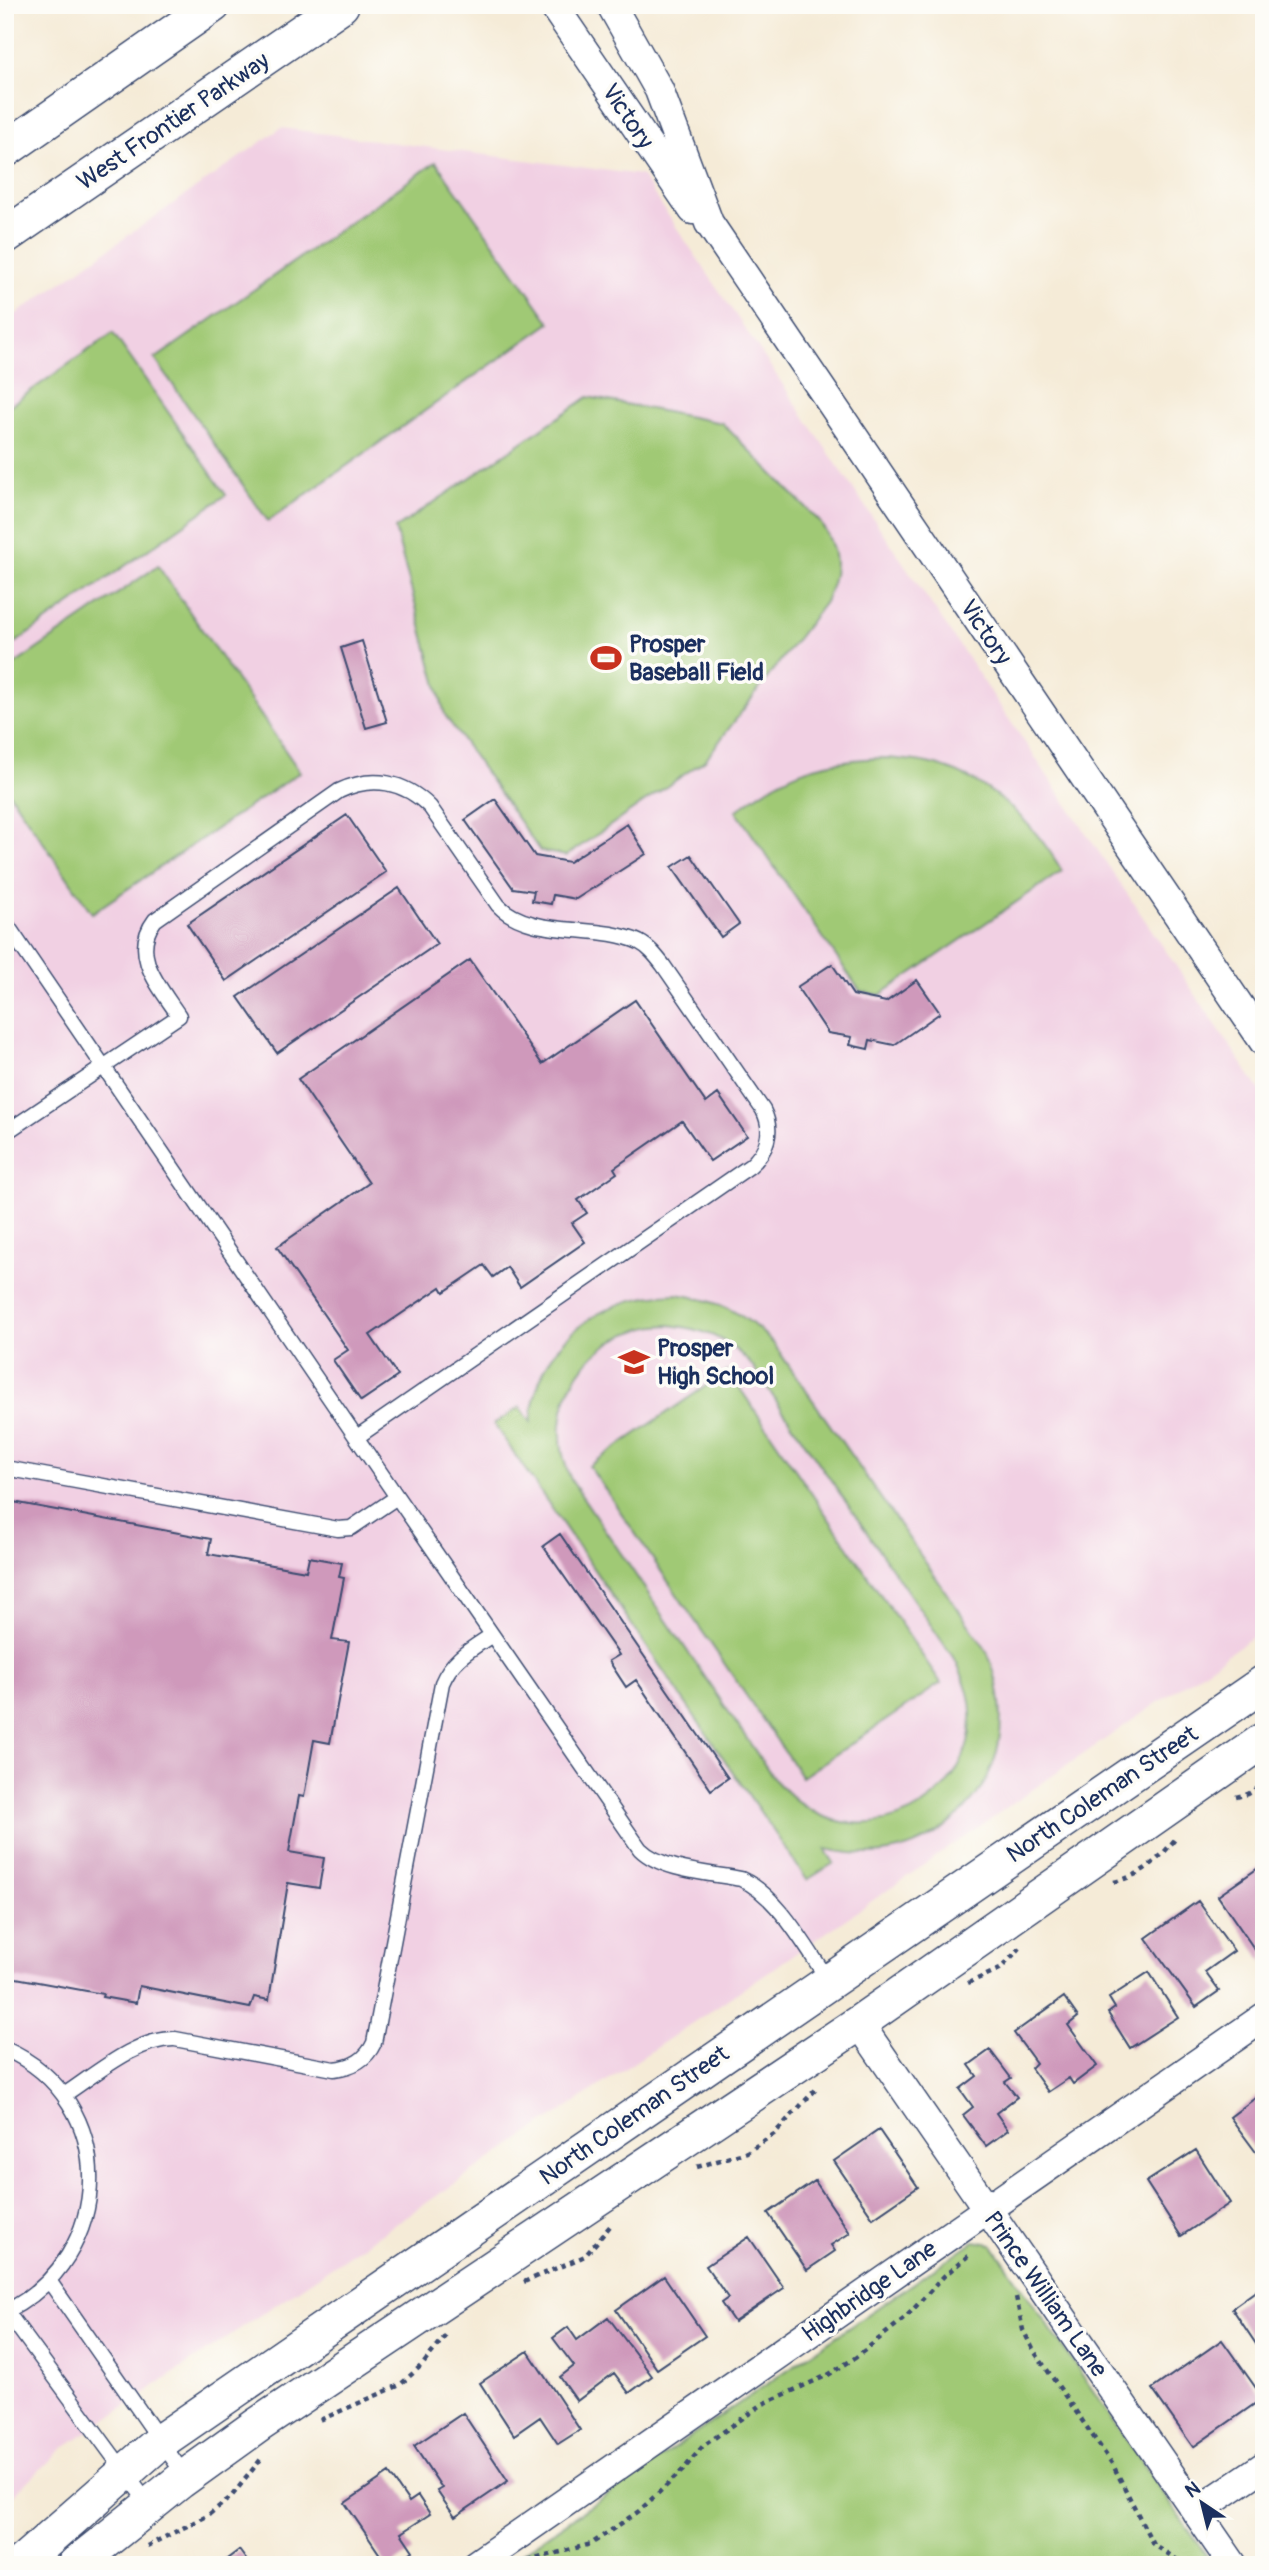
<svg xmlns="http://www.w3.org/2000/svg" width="1269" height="2570" font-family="Pangolin,sans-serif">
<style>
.built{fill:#f1d0e3}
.green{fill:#a0c975;stroke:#5e7c6a;stroke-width:2;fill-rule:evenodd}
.building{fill:#cf99bb}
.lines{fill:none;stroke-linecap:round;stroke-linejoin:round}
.service-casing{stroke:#3c4b70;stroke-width:17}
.minor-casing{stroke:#3c4b70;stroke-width:31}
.tertiary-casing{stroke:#3c4b70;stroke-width:38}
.path{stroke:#3c4b70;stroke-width:4.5;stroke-dasharray:5 5;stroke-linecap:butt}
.service{stroke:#fff;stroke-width:14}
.minor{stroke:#fff;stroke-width:28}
.tertiary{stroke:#fff;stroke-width:35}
.labels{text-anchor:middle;stroke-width:7;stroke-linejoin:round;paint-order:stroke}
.street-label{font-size:24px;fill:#1b2f5e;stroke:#fdfcf7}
.poi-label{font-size:24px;font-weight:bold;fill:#1b2f5e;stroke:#fdfcf7;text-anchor:start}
</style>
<rect width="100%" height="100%" fill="#fdfcf7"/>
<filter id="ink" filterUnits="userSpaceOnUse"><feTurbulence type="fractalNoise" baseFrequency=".0143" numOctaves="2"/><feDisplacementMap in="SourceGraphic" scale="14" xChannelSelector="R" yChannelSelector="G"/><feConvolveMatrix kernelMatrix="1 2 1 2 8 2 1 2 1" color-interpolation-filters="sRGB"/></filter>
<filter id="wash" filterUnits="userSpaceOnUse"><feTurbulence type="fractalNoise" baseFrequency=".00686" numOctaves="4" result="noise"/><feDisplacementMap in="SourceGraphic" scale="28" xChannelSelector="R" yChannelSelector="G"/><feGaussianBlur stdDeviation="1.57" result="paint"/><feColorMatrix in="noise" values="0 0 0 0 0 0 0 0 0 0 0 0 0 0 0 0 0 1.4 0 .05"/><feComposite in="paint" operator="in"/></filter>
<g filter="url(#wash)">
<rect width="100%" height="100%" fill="#f5ebd7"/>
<!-- built -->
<path class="built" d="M281 128 641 175 1264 1096V1629L830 1930 62 2449 5 2503V322Z"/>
<!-- green -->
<path class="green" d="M436 162 550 323 268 521 155 359Z
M113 333 226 495 5 650V409Z
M588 397 722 423 820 522C839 550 839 572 825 602L705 760 566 856 540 851 445 715 395 529Z
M158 566 300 772 92 913 5 787V671Z
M889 758C902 760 915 760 927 763 984 774 1034 822 1062 871L880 995 860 991 736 811C788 769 823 759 889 758Z
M677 1294C719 1301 743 1311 773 1343L987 1651C1012 1715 1005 1777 951 1822 934 1837 912 1848 889 1852 868 1856 847 1853 825 1849L834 1863 807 1880 494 1424 520 1407 531 1422C537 1341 599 1296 677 1294ZM669 1325C704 1329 725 1337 750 1363L957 1663C965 1681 972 1699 971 1719 970 1794 890 1843 822 1816 803 1808 789 1795 775 1780L571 1480C538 1404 588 1328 669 1325Z
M728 1371 941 1683 802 1777 589 1466Z
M974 2241 992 2244 1213 2565H505Z"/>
<g id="blocks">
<!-- building -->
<path class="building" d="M362 641 387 722 366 728 341 648Z
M495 799 535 856 569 862 627 824 646 854 576 899 553 895 551 904 532 901 534 891 513 888 465 820Z
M347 815 386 872 226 981 187 924Z
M691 855 739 924 721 937 672 867Z
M399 888 437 944 277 1053 238 997Z
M470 960 542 1064 635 1000 706 1103 718 1094 747 1136 710 1161 682 1121 614 1168 617 1173 578 1200 587 1213 572 1223 585 1242 520 1287 507 1267 493 1277 484 1265 444 1292 441 1287 370 1335 398 1376 361 1401 333 1360 348 1350 277 1247 369 1183 298 1079Z
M832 964 853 995 886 1002 917 980 940 1013 894 1045 870 1040 868 1049 850 1045 852 1037 828 1033 797 987Z
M8 1501 211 1539 208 1554 306 1571 309 1557 342 1563 339 1577 344 1578 332 1640 349 1642 330 1743 314 1740 304 1797 299 1796 289 1852 324 1858 319 1888 288 1883 269 2000 254 1997 250 2008 139 1986 136 2003 102 1997 103 1994 5 1976V1506Z
M560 1534 728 1778 711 1790 636 1680 626 1687 609 1661 619 1655 543 1546Z
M1264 1864V1963L1218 1896Z
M1198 1901 1234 1951 1205 1972 1219 1991 1196 2007 1146 1938Z
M1149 1972 1178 2017 1130 2048 1108 2013 1115 2008 1109 1998Z
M1064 1997 1078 2017 1068 2025 1097 2066 1073 2084 1069 2078 1048 2092 1031 2068 1036 2063 1014 2033Z
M990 2050 1011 2078 1005 2082 1017 2097 996 2113 1008 2130 986 2146 963 2115 973 2107 960 2089 977 2076 969 2065Z
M1258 2096 1264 2104V2163L1230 2117Z
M879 2130 918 2187 873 2218 834 2161Z
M1196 2150 1230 2203 1181 2236 1146 2182Z
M815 2181 850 2233 831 2245 835 2251 807 2270 768 2213Z
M749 2237 784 2288 734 2322 721 2303 728 2298 706 2266Z
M664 2276 705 2336 657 2369 616 2310Z
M1264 2285V2346L1260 2341 1256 2344 1232 2308Z
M608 2317 652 2376 629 2393 614 2373 577 2401 560 2377 574 2366 553 2338 568 2327 577 2340Z
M1222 2340 1263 2398 1193 2447 1152 2389Z
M528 2351 580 2430 558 2444 540 2417 514 2435 480 2383Z
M463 2413 508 2481 455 2517 437 2491 442 2488 414 2446Z
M389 2473 409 2502 418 2496 430 2514 401 2533 413 2551 393 2565H387L345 2503Z
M239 2550 250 2565H219Z"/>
</g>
</g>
<g filter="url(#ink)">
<use href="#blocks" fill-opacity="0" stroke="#3c4b70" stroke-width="2"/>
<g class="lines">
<!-- service casing -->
<g class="service-casing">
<path id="service" d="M5 922 397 1497 640 1849C662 1871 711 1873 741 1879 778 1895 806 1948 829 1981
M5 1133 179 1016C160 987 129 954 155 920L339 791C372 775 404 781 430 807L498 905C530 939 598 923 639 942 649 947 656 956 663 965L763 1110C774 1131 767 1151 750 1166L357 1437
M5 1468 338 1529 351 1528 397 1497
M5 2049C121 2100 116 2258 5 2312
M64 2095C96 2074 137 2038 175 2039L334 2069C353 2067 366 2060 374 2043L442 1683C452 1659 471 1649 492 1635
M50 2282 185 2476
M7 2312 149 2505"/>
</g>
<!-- minor casing -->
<g class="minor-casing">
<path id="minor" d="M553 5 693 210
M611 5 659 90 709 223 1264 1042
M859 2023 1233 2565
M1196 2512 1264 2466
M475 2565 1264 2017"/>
</g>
<!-- tertiary casing -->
<g class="tertiary-casing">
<path id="tertiary" d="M5 150 213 5
M5 236 341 5
M19 2565 161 2441 1264 1683
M75 2565 180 2481 258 2425 859 2023 1264 1740"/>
</g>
<!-- path -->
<path class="path" d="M1236 1797 1248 1794 1264 1785
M1114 1882C1142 1875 1158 1861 1176 1838
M968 1983 1000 1969 1020 1948
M697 2167 747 2152 774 2134 818 2087
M524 2282 585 2256 611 2225
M1016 2297 1023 2330 1034 2351 1113 2465 1153 2544 1185 2565
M320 2420 400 2385 423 2364 446 2335
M147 2546 207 2516 231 2497 261 2459
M527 2561 591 2544 639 2511 683 2470 703 2446 763 2404 828 2375 855 2358 906 2317 944 2276 968 2256"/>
<!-- service -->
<use href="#service" class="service"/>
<!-- minor -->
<use href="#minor" class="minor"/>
<!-- tertiary -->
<use href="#tertiary" class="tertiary"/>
</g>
</g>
<!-- icons -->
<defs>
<g id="stadium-bare" transform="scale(2.415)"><path d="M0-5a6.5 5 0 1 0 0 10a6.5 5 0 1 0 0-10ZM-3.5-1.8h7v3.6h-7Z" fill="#c8321e" stroke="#fdfcf7" stroke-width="2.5" paint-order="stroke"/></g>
<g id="school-bare" transform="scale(2.415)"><path d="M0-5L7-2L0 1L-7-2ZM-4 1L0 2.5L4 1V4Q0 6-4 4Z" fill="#c8321e" stroke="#fdfcf7" stroke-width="2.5" paint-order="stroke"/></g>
</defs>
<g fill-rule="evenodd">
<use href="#stadium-bare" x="606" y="658"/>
<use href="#school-bare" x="634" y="1362"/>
</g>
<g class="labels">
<!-- street labels -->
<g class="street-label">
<text transform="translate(628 116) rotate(56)" y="8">Victory</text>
<text transform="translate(173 121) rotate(-34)" y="8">West Frontier Parkway</text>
<text transform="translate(986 632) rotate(56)" y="8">Victory</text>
<text transform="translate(1102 1794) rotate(-34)" y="8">North Coleman Street</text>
<text transform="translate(634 2115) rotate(-35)" y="8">North Coleman Street</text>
<text transform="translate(869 2291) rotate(-35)" y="8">Highbridge Lane</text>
<text transform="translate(1046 2294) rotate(55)" y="8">Prince William Lane</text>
</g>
<!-- poi labels -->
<g class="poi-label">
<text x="629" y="652">Prosper<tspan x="629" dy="28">Baseball Field</tspan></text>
<text x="657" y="1356">Prosper<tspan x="657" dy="28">High School</tspan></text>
</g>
</g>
<!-- margin -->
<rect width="1269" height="2570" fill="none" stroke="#fdfcf7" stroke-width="28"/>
<!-- north arrow -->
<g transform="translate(1202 2503) rotate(325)" stroke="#fdfcf7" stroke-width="5" paint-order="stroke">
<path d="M0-5L12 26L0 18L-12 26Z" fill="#1b2f5e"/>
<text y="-10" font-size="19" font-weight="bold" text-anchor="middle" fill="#1b2f5e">N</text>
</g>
</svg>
